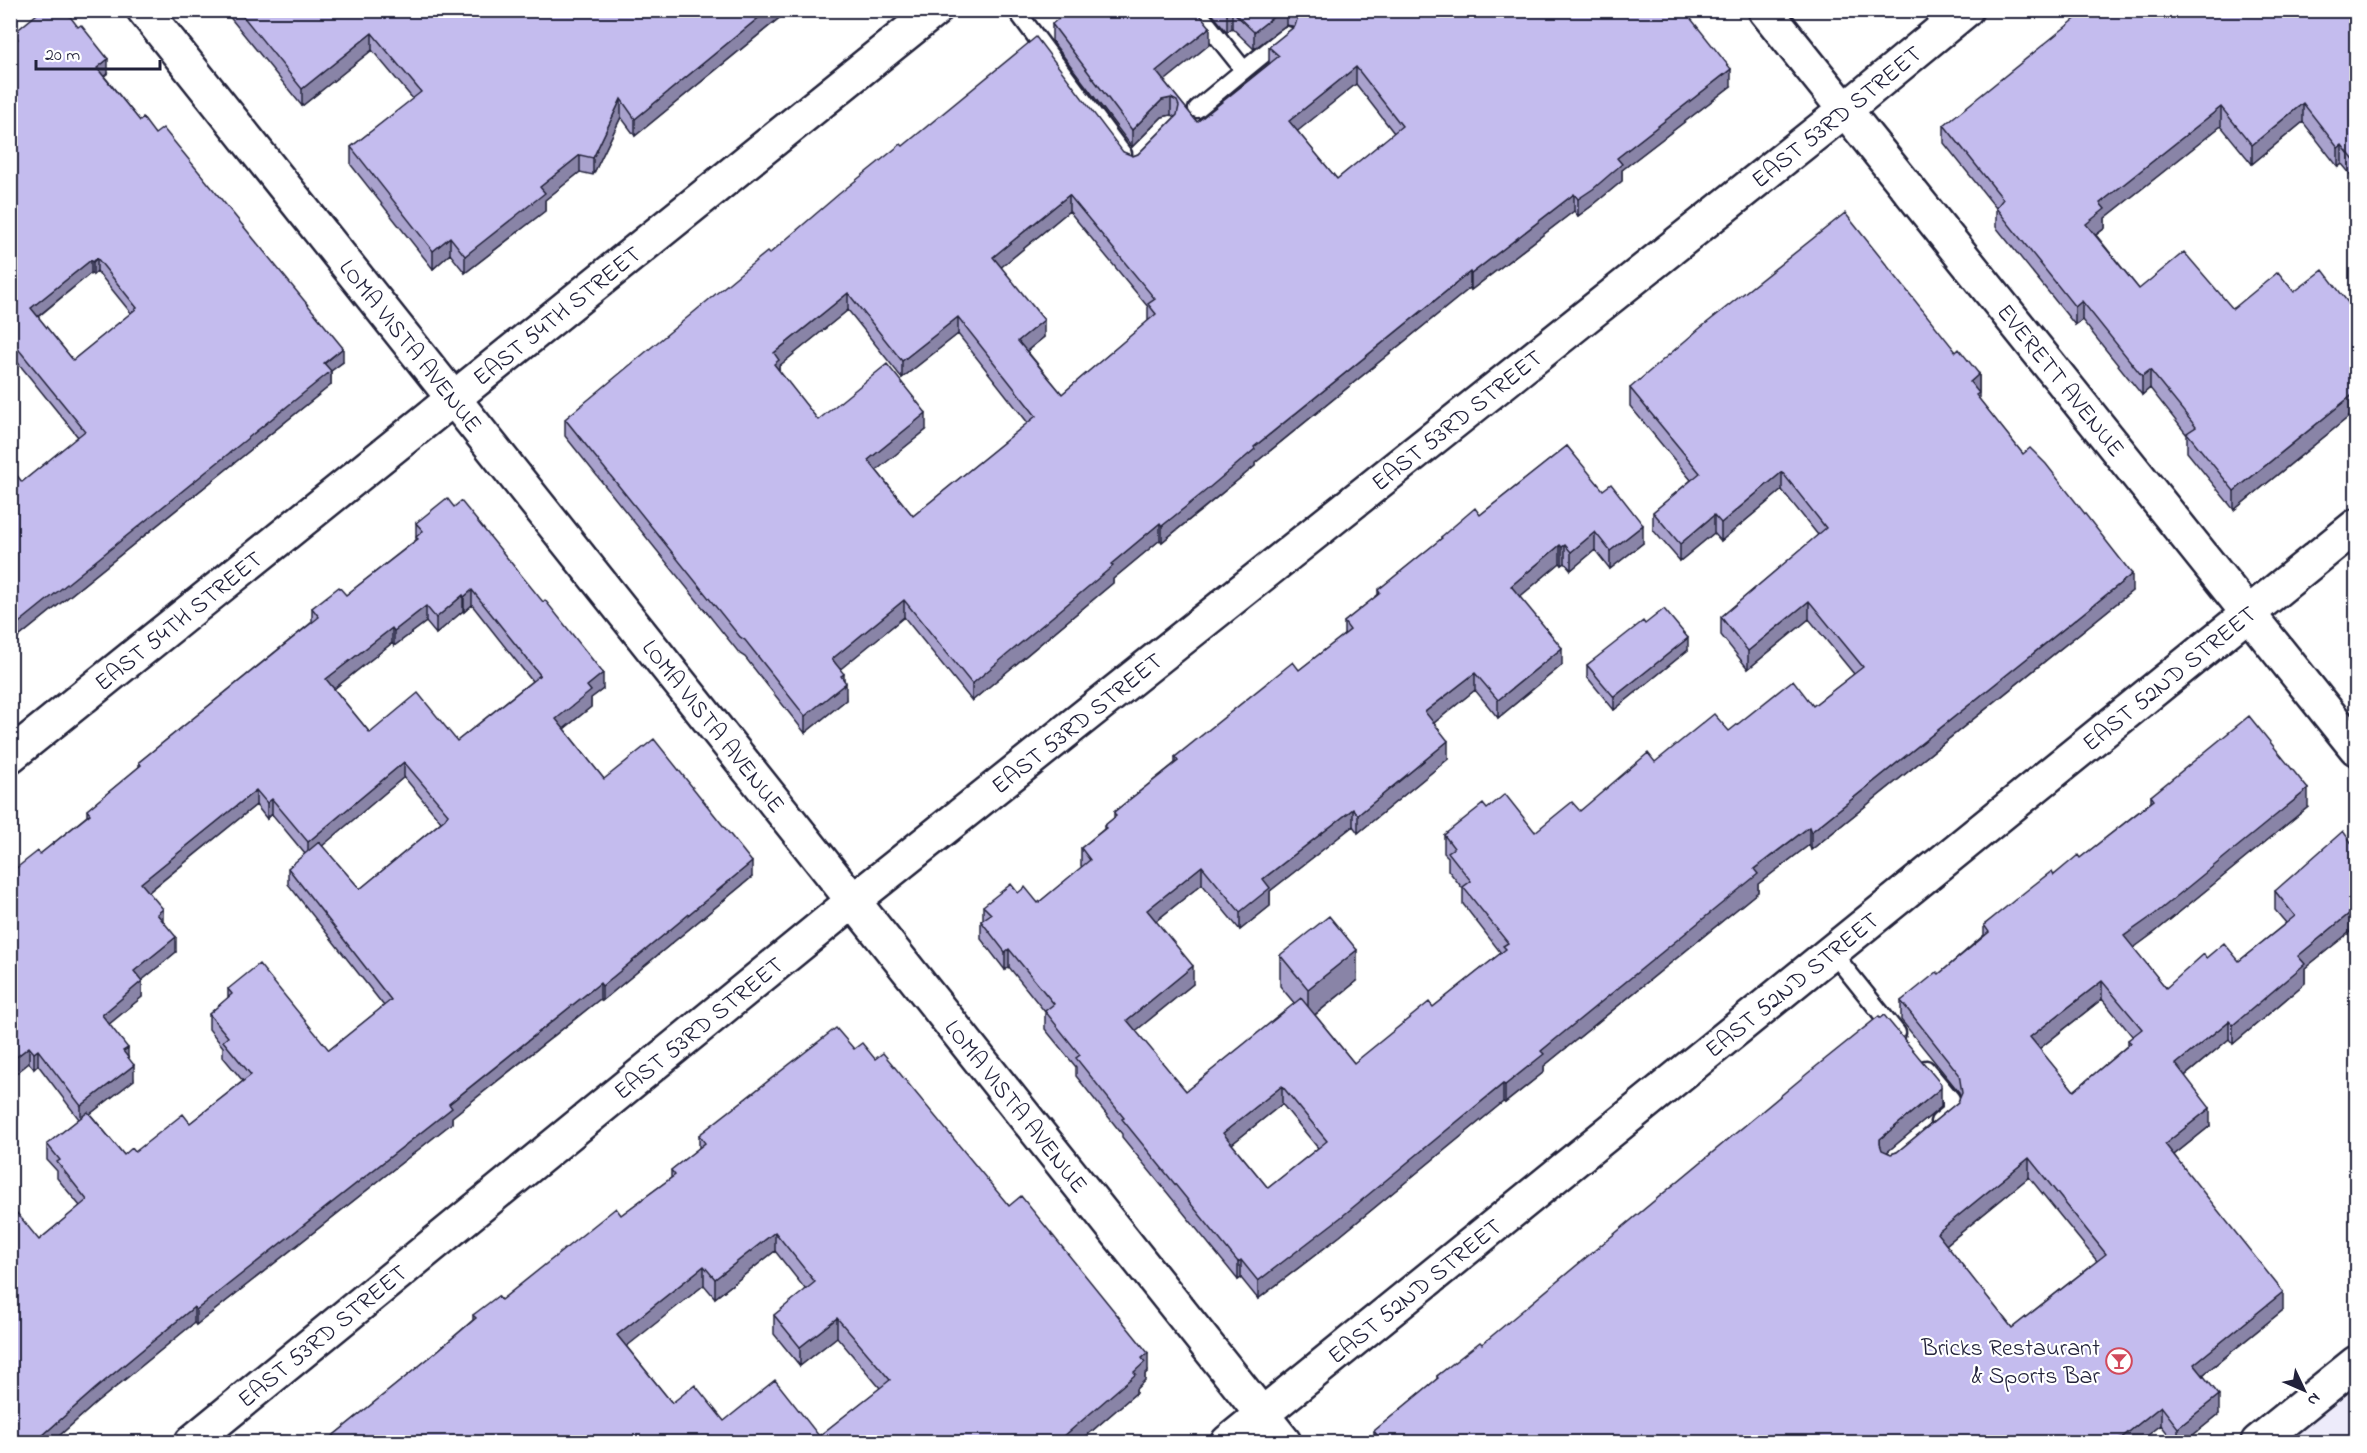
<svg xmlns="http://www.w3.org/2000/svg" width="2367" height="1453" font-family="'Indie Flower',sans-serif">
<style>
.built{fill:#edebfa}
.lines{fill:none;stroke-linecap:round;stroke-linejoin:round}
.lane-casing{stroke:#22223b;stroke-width:21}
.street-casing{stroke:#22223b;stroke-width:38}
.secondary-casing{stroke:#22223b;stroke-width:38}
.lane{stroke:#fff;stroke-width:16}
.street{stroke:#fff;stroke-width:33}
.secondary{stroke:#fff;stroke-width:33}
.wall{fill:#a9a2cd;stroke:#22223b;stroke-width:1.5;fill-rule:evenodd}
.shaded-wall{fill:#8984a7;stroke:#22223b;stroke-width:1.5}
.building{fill:#c4bcee;stroke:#22223b;stroke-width:1.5;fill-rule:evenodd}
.labels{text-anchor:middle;stroke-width:4.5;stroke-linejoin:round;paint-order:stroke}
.street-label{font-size:24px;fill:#22223b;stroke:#fff}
.poi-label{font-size:24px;fill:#22223b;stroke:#fff;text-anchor:end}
</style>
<rect width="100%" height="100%" fill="#fff"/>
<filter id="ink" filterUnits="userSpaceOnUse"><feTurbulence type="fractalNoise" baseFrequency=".0167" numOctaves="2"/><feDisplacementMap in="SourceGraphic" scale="12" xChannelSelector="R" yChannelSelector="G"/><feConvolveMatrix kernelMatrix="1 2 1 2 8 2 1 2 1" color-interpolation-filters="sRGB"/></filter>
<g filter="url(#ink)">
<!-- built -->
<path class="built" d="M2356 1353V1442H2246Z"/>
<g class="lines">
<!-- lane casing -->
<g class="lane-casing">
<path id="lane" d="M1016 10 1123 154
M1196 10 1244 70 1197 109
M1244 70 1287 35
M1832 952 1897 1033
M1926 1069 1951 1099V1112L1939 1122"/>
</g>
<!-- street casing -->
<g class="street-casing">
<g id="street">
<path id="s1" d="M144 10 1284 1442"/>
<path id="s2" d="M1765 10 2356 748"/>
<path id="s3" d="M10 756 935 10"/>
<path id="s4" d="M192 1442 853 901 1845 110 1966 10"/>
<path id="s5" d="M1228 1442 2356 526"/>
</g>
</g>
<!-- secondary casing -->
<g class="secondary-casing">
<path id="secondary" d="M2258 1442 2356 1363"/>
</g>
<!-- lane -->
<use href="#lane" class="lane"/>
<!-- street -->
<use href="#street" class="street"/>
<!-- secondary -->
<use href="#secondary" class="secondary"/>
</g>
<!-- wall -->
<path class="wall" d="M224 10H789L635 136 621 117 593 175 580 172 545 200V211L465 273 450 254 433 269 351 165V147L413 99 372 50 302 106Z
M1209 10H1458L1462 16 1731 86 1622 170V181L1593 205 1578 216 1574 211 1471 290 1470 288 1255 463V466L1203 509 1162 542 1160 540 1113 579V583L972 701 904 617 840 669 844 680 846 700 805 733 745 657 740 654 565 436V419L903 146 1123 152 1133 156 1138 154 1175 117 1171 115 1162 117 1132 147 1052 41V24L1210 44 1164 81 1197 122 1269 64V47L1294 27 1292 26 1286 25 1254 49 1232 28 1227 32ZM1356 84 1394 133 1337 179 1297 131ZM1069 211 1148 307V321L1062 394 1027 351 1044 337 1001 267ZM848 310 902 378 958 334 1028 423 913 516 876 470 926 430 818 420 779 372V366Z
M2356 10V181L2342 164 2338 167 2303 122 2252 164 2221 126 2105 218V228L2096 235 2139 289 2233 309 2294 292 2356 313V411L2234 510 2187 452V435L2150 388 2142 395 2082 320 2075 325 1996 227V208L1944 143V125L2087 16Z
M14 33 108 73 104 76 140 121 155 134 343 362 331 371V385L10 644V467L22 482 78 437 10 353V45L14 43ZM97 271 131 313 73 360 38 317 91 273 93 275Z
M1956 352 1979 374V399L2132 591 1811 850 1809 845 1758 884V892L1544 1066V1072L1505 1103 1503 1102 1340 1236 1258 1299 1241 1278 1238 1280 1122 1137V1134L1076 1076V1067L1045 1029V1012L1009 967 1005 970 981 939V921L983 919V906L1018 893 1038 903 1082 867 1081 866V848L1104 829V826L1114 818V812L1175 763V757L1299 670 1344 635V622L1378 595V590L1441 539V537L1480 515 1567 446 1643 543 1610 569 1595 550 1571 570 1565 563 1562 565 1560 563 1519 597 1562 665 1498 718 1475 690 1434 723 1448 759 1358 833 1353 826 1270 891V906L1240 930 1202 884 1156 921 1193 984 1135 1031 1186 1091 1295 1004 1280 986V955L1357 981 1315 1015 1354 1063 1433 1007 1501 953 1463 904V889L1448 870V857L1444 853V835L1487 809 1535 832 1580 811 1655 762 1729 731 1813 706 1854 674 1809 619 1748 669 1721 635V617L1818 535 1782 490 1721 541 1714 533 1680 561 1653 530V512L1691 480 1630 406V388ZM1282 1104 1318 1148 1268 1188 1232 1144Z
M416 523 603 689 591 698V707L564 729 604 779 752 877 602 1001 600 999 452 1117V1123L196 1325 194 1323 95 1404 51 1443H10L39 1240 80 1206 57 1178V1171L47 1160V1144L79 1119 38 1065 34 1069 29 1063 10 1078V873L40 854 87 816V810L139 767V762L312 622V608L346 595 416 540ZM472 605 532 681 457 741 370 733 334 689 392 643 394 646 426 622 436 634 463 611 464 612ZM404 777 441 822 360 889 322 846ZM256 805 267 819 272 814 305 854 288 868V884L384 1006 329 1050 228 989V998L209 1014V1029L223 1047V1057L243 1081 190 1123 135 1152 124 1155 90 1114 134 1080 128 1057 109 1024 142 997 141 981 176 952 163 921 149 892Z
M2356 619V662L2351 655V623Z
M1645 624 1688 650 1614 710 1587 677V665Z
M2151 796 2308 807 2155 932 2133 948 2166 988 2206 958 2239 961 2286 923 2275 910V891L2356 849V927L2305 968V983L2233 1044 2229 1039 2185 1076 2210 1126 2174 1155 2283 1310 2203 1375 2219 1414 2183 1443H2175L2161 1425 2138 1443H1374V1431L1437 1379V1376L1482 1344 1941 1107 1887 1152 1891 1154 1897 1152 1958 1102 1960 1097 1959 1092 1901 1020V1001L1939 974 1984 935V925L2054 875 2080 858 2151 802ZM2102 999 2133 1037 2128 1040V1045L2074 1091 2039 1049ZM2029 1177 2097 1261 2012 1328 1946 1245Z
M854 1049 875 1059 1009 1206 1148 1371 1145 1374V1380L1136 1389V1393L1078 1443H324L429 1358 473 1320V1315L501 1300 621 1215 671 1178V1170L699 1148V1135ZM775 1251 806 1290 774 1315V1334L800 1366 837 1337 880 1388 819 1436 724 1421 672 1403 626 1346 704 1285 715 1298Z"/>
<!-- shaded-wall -->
<path class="shaded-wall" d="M768 10H789L635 136V119Z
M1282 10H1286V25L1254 49V32Z
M1232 11V28L1227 32V15Z
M1210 27V44L1156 88V71Z
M372 33V50L302 106V89Z
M108 59V73L97 82V68Z
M1356 67V84L1289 138V121Z
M1731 69V86L1622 170V181L1593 205 1578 216V199L1617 158Z
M1171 98V115L1162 117 1132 147V130L1162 100Z
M621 99V117L593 175V158Z
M2303 103V122L2252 164V145Z
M2221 107V126L2105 218V228L2086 242V224L2100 203Z
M2342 145V164L2338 167V148Z
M580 155V172L545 200V211L465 273V256L540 187Z
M1574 194V211L1471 290V274Z
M1069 195V211L993 274V257Z
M450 237V254L433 269V251Z
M97 258V271L93 275V262Z
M91 260V273L31 322V308Z
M1470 272V288L1255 463V466L1162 542V526L1254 447Z
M848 293V310L779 366V376L774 381V353Z
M2082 301V320L2075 325V307Z
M958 317V334L902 378V361Z
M1044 320V337L1018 358V341Z
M343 348V362L331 371V385L10 644V630Z
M2150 370V388L2142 395V376Z
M1979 374V392L1970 399V382Z
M2356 392V411L2234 510V491Z
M926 413V430L868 477V460Z
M1782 472V490L1721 541V523Z
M1714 515V533L1680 561V544Z
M1160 523V540L1113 579V583L972 701V684L1111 564Z
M1643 525V543L1610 569V551Z
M1595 532V550L1571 570V552Z
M1560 545V563L1511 604V586Z
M1565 545V563L1562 565V547Z
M2132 574V591L1811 850V832Z
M472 590V605L464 612V597Z
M463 595V611L436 634V618Z
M904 600V617L832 676V659Z
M1809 601V619L1748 669V651Z
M426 606V622L394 646V631Z
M392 628V643L326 695V679Z
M1688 638V650L1614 710V697Z
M1562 648V665L1498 718V700Z
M603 673V689L591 698V707L556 735V719L587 686Z
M1475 673V690L1425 730V712Z
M844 674V686L846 683V700L805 733V716L841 676Z
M1448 741V759L1358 833V815Z
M404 762V777L308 858V842Z
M2308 789V807L2155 932 2124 955V936Z
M256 790V805L141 898V883Z
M272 799V814L267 819V803Z
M1353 809V826L1270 891V906L1240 930V912L1263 879Z
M1809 827V845L1758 884V892L1544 1066V1072L1505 1103V1085L1541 1051 1754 869Z
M752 862V877L602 1001V986Z
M1202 866V884L1147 928V910Z
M2356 908V927L2305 968V983L2233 1044V1025L2298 956Z
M163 909V924L157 914Z
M176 937V952L134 987V971Z
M1009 949V967L1005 970V952Z
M1357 950V981L1308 1020V989Z
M1193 966V984L1127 1038V1020Z
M142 981V997L102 1030V1015Z
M2102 981V999L2030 1056V1037Z
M600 983V999L452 1117V1123L196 1325V1310L449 1104Z
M2229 1021V1039L2176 1083V1064Z
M29 1047V1063L10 1078V1062Z
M128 1048V1063L123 1051Z
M38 1050V1065L34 1069V1053Z
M134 1065V1080L81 1121V1106Z
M1503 1084V1102L1340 1236 1258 1299V1281Z
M1282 1086V1104L1223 1151V1133Z
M1941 1088V1107L1880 1158V1139Z
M2210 1108V1126L2165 1162V1144Z
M2029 1158V1177L1937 1252V1233Z
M775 1232V1251L715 1298V1279Z
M1241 1260V1278L1238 1280V1262Z
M704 1266V1285L617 1354V1335Z
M2283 1292V1310L2194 1382V1364Z
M194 1307V1323L95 1404 51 1443H34L95 1389Z
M837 1318V1337L800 1366V1347Z
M1148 1353V1371L1145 1374V1380L1136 1389V1393L1078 1443H1056L1134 1372 1142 1358Z
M2219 1395V1414L2183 1443H2178V1428Z
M2161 1406V1425L2138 1443H2115Z"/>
<!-- building -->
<path class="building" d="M42 10H65L78 27 81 25 108 59 97 68 140 121 143 118 155 134 163 128 343 348 324 363 331 371 10 630V467L22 482 85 431 10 339V45L18 39 14 33ZM97 258 137 308 73 360 31 308 91 260 93 262Z
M238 10H768L635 119 621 99 593 158 580 155 540 187 545 193 465 256 450 237 433 251 351 147 421 92 372 33 302 89Z
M1069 10H1196L1210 27 1156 71 1197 122 1279 56 1269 47 1295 26 1298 16 1294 10H1458L1462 16 1470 10H1684L1731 69 1617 158 1622 164 1593 189 1578 199 1574 194 1471 274 1470 272 1254 447 1255 449 1203 493 1162 526 1160 523 1111 564 1113 566 972 684 904 600 832 659 844 674 841 676 846 683 805 716 745 640 740 637 565 419 741 273 767 252 769 254 839 194 901 144 903 146 1036 37 1123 152 1133 156 1138 154 1177 115 1179 106 1177 101 1171 98 1162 100 1132 130 1052 24ZM1356 67 1402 126 1337 179 1289 121ZM1069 195 1155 299 1148 304 1156 314 1062 394 1018 341 1044 320 993 257ZM848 293 902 361 958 317 1036 416 913 516 868 460 926 413 887 364 818 420 774 364 779 360 774 353Z
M1223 10H1282L1254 32 1232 11 1227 15Z
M2093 10H2356V163L2342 145 2338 148 2303 103 2252 145 2221 107 2100 203 2105 209 2086 224 2139 289 2184 252 2233 309 2278 272 2294 292 2323 270 2356 313V392L2234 491 2187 433 2196 427 2150 370 2142 376 2082 301 2075 307 1996 208 2003 199 1944 125 2084 12 2087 16Z
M1845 213 1956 352 1959 349 1979 374 1970 382 1979 393 1976 395 2023 454 2030 448 2046 464 2132 574 1811 832 1809 827 1754 869 1758 874 1541 1051 1544 1054 1505 1085 1503 1084 1340 1218 1258 1281 1241 1260 1238 1262 1122 1119 1124 1118 1076 1058 1080 1055 1045 1011 1054 1004 1009 949 1005 952 981 921 991 914 983 906 1011 884 1018 893 1025 887 1038 903 1090 860 1081 848 1106 828 1104 826 1116 816 1114 812 1178 761 1175 757 1293 662 1299 670 1350 630 1344 622 1380 593 1378 590 1442 538 1441 537 1475 508 1480 515 1567 446 1603 490 1611 484 1643 525 1610 551 1595 532 1571 552 1565 545 1562 547 1560 545 1511 586 1562 648 1498 700 1475 673 1425 712 1448 741 1358 815 1353 809 1263 879 1270 888 1240 912 1202 866 1147 910 1193 966 1127 1020 1186 1091 1301 998 1354 1063 1429 1002 1433 1007 1506 949 1503 946 1508 943 1463 887 1471 881 1448 852 1454 848 1444 835 1483 804 1487 809 1505 794 1535 832 1572 802 1580 811 1648 753 1655 762 1714 714 1729 731 1793 680 1813 706 1863 667 1809 601 1748 651 1721 617 1826 528 1782 472 1721 523 1714 515 1680 544 1653 512 1700 473 1630 388 1699 329ZM1282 1086 1327 1141 1268 1188 1223 1133Z
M447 498 454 507 461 501 543 602 545 600 603 673 587 686 591 691 556 719 604 779 654 739 752 862 602 986 600 983 449 1104 452 1108 196 1310 194 1307 95 1389 34 1443H10V1219L17 1213 39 1240 87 1200 57 1162 60 1160 47 1144 88 1112 124 1155 132 1148 135 1152 183 1114 190 1123 251 1075 223 1041 228 1037 209 1014 232 994 228 989 259 964 329 1050 391 1000 288 868 319 842 360 889 445 819 448 814 404 762 308 842 272 799 267 803 256 790 141 883 163 909 157 914 176 937 134 971 142 981 102 1015 128 1048 123 1051 134 1065 81 1106 38 1050 34 1053 29 1047 10 1062V873L38 851 40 854 90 814 87 810 141 765 139 762 319 617 312 608 339 587 346 595 418 539 416 537 423 531 416 523ZM472 590 540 675 457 741 418 693 370 733 326 679 392 628 394 631 426 606 436 618 463 595 464 597Z
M1664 609 1688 638 1614 697 1587 665 1643 621 1645 624Z
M2356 619V630L2351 623Z
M2249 716 2308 789 2155 914 2124 936 2166 988 2204 954 2206 958 2224 943 2239 961 2295 916 2275 891 2343 831 2356 849V908L2298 956 2305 964 2233 1025 2229 1021 2176 1064 2210 1108 2165 1144 2283 1292 2194 1364 2219 1395 2178 1428 2161 1406 2115 1443H1383L1374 1431 1438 1378 1437 1376 1480 1342 1482 1344 1808 1073 1879 1016 1880 1018 1884 1015 1941 1084V1088L1880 1139V1144L1882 1150 1891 1154 1897 1152 1958 1102 1962 1093 1959 1074 1901 1001 1937 972 1939 974 1989 932 1984 925 2026 891 2052 871 2054 875 2078 855 2080 858 2154 800 2151 796ZM2102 981 2142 1029 2128 1040 2131 1043 2074 1091 2030 1037ZM2029 1158 2106 1254 2012 1328 1937 1233Z
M1329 916 1357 950 1308 989 1280 955Z
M836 1028 854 1049 862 1043 875 1059 883 1053 1009 1206 1021 1196 1148 1353 1142 1358 1145 1362 1134 1372 1136 1374 1056 1443H324L429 1358 476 1318 473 1315 498 1296 501 1300 616 1208 621 1215 675 1175 671 1170 705 1143 699 1135ZM775 1232 815 1282 774 1315 800 1347 837 1318 890 1380 819 1436 775 1380 724 1421 695 1385 672 1403 617 1335 704 1266 715 1279Z
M2356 1432V1443H2344Z"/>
</g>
<!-- icons -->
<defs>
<g id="bar-ring" transform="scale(1.35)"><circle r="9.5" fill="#fff" stroke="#d1495b" stroke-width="1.5"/><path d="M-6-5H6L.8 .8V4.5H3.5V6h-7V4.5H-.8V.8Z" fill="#d1495b"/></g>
</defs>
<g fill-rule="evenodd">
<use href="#bar-ring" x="2119" y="1361"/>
</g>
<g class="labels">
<!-- street labels -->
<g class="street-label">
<text dy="8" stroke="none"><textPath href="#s4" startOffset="2112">EAST 53RD STREET</textPath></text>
<text dy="8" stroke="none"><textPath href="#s3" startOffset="702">EAST 54TH STREET</textPath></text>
<text dy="8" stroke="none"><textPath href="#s1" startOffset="429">LOMA VISTA AVENUE</textPath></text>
<text dy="8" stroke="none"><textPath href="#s2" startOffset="474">EVERETT AVENUE</textPath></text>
<text dy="8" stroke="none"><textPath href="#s4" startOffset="1626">EAST 53RD STREET</textPath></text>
<text dy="8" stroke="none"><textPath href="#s3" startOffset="216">EAST 54TH STREET</textPath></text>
<text dy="8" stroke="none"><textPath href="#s5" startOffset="1212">EAST 52ND STREET</textPath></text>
<text dy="8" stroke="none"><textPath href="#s4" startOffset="1140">EAST 53RD STREET</textPath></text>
<text dy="8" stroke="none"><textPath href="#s1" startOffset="915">LOMA VISTA AVENUE</textPath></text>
<text dy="8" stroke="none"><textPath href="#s5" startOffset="726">EAST 52ND STREET</textPath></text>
<text dy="8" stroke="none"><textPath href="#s4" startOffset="654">EAST 53RD STREET</textPath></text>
<text dy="8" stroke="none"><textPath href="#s1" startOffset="1401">LOMA VISTA AVENUE</textPath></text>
<text dy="8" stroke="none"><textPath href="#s5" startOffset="240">EAST 52ND STREET</textPath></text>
<text dy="8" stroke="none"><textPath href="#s4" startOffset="168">EAST 53RD STREET</textPath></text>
</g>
<!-- poi labels -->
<g class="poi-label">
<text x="2100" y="1355">Bricks Restaurant<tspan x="2100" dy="28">&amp; Sports Bar</tspan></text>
</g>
</g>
<!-- margin -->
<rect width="2367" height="1453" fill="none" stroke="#fff" stroke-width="36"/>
<rect x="18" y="18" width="2331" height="1417" fill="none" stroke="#22223b" stroke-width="2" filter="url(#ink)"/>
<!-- north arrow -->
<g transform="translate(2304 1390) rotate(134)" stroke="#ffffff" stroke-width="4.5" paint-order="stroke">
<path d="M0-4.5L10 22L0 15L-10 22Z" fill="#22223b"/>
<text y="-9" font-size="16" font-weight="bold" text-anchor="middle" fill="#22223b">N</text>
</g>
<!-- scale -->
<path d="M36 60v9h124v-9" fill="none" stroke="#22223b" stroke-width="3"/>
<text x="45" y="60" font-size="18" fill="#22223b" stroke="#ffffff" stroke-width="4.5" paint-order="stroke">20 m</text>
</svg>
